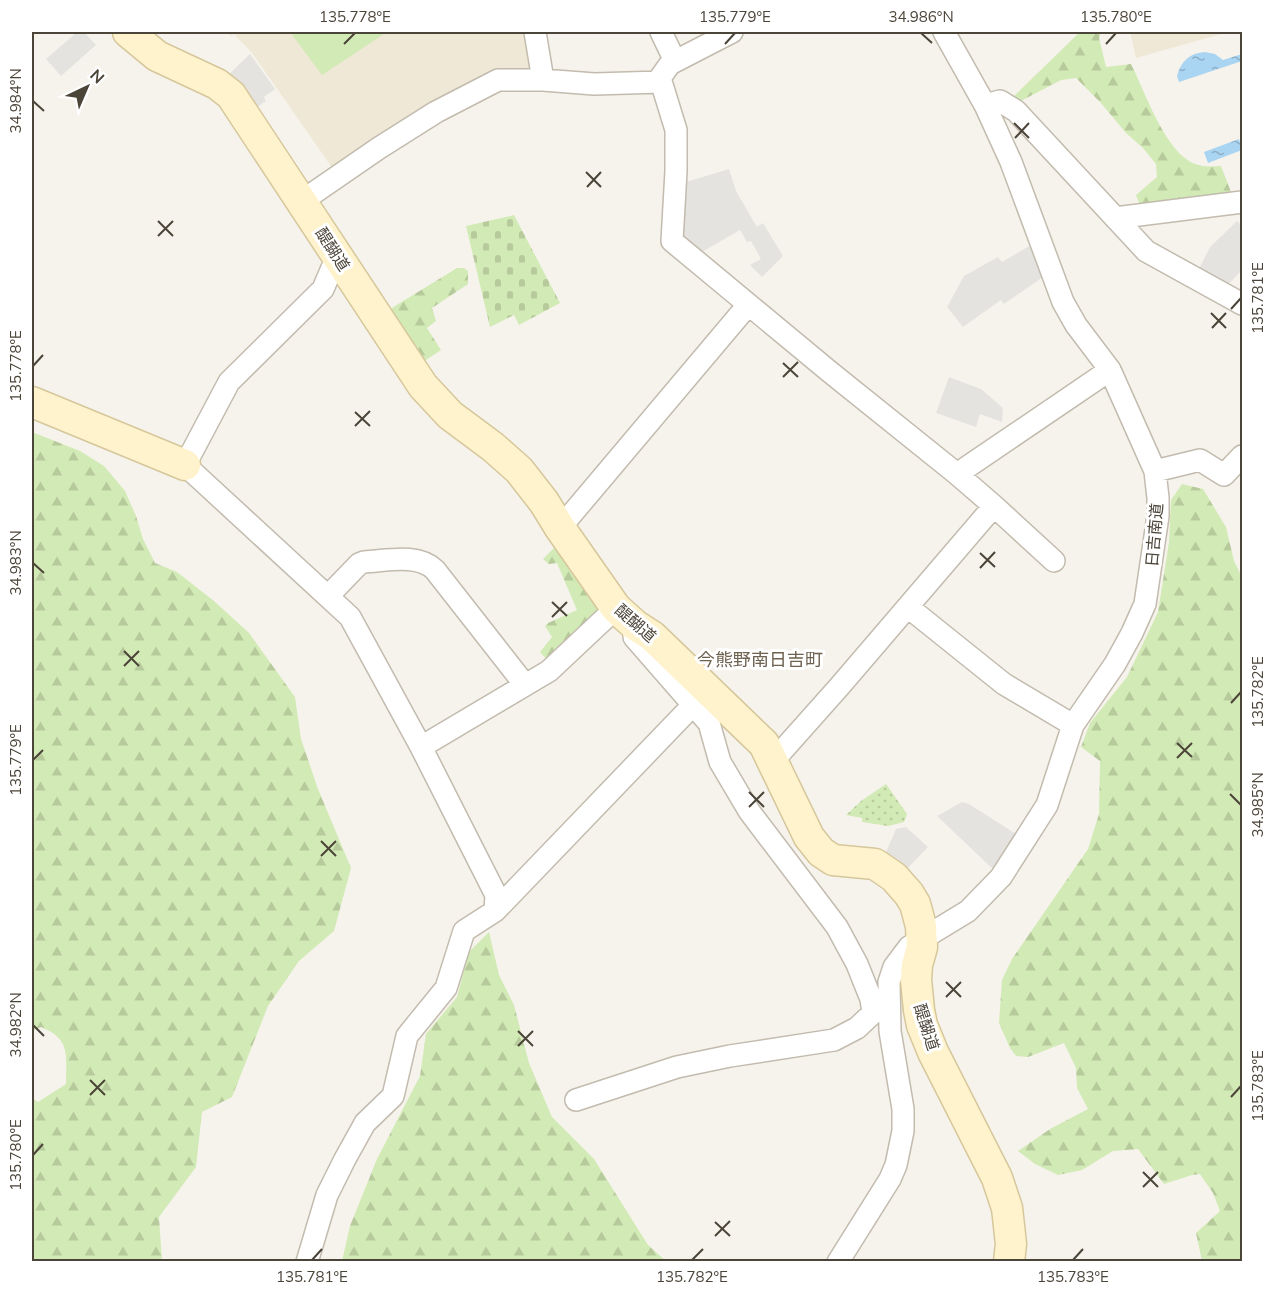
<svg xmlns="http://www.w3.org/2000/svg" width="1274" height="1293" font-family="Mulish,'Noto Sans JP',sans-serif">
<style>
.education{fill:#efe8d6}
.grass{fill:url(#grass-dots)}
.forest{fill:url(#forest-firs)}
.cemetery{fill:url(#cemetery-stones)}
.garden{fill:#d2eab5}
.parking{fill:#e5e3e0}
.water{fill:url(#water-ripples)}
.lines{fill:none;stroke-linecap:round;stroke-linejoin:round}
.street-casing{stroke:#c2bbae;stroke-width:24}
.secondary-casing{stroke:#d6c79b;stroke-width:33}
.street{stroke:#fff;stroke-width:21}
.secondary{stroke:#fff3cd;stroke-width:30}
.ticks{fill:none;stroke:#4b4439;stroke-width:2}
.labels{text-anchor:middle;stroke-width:6;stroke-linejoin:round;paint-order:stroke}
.street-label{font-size:16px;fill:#4b4439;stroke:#fff}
.neighbourhood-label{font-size:18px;fill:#6e6250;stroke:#fff}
.neatline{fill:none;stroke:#4b4439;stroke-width:2}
.ticks-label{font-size:15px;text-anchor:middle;fill:#4b4439}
</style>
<defs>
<pattern id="grass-dots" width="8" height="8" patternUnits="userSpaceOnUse" patternTransform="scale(1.5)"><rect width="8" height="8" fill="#d2eab5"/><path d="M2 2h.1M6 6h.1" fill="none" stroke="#b6ca9c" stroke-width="1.8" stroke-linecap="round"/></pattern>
<pattern id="forest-firs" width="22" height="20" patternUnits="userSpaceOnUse" patternTransform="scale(1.5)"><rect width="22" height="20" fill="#d2eab5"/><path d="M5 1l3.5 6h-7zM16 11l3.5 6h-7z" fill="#b6ca9c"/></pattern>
<pattern id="cemetery-stones" width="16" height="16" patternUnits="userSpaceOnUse" patternTransform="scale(1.5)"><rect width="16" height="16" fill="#d2eab5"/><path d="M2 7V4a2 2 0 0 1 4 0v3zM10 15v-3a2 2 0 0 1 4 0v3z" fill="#b6ca9c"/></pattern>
<pattern id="water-ripples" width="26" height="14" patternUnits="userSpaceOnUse" patternTransform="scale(1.5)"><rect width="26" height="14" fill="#a9d4f2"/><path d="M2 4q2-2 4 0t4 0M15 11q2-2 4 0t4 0" fill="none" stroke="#8caec5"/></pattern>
</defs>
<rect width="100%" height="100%" fill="#f6f3ec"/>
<!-- education -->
<path class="education" d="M227 32H532L537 72 491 75 333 169 252 53 234 34 231 36Z
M1130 32H1228L1136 58Z"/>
<!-- grass -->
<path class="grass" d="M886 784 907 814 904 822 888 826 862 822V818L846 815 861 801Z"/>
<!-- forest -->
<path class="forest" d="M1080 32H1101L1099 38 1106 67 1131 64C1145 92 1163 145 1189 161 1198 167 1211 167 1221 166L1231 192 1209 201 1139 203 1136 195 1157 177 1156 164 1143 148 1126 133 1101 103 1076 78 1061 80 1019 102 1013 97Z
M457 268H464L468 271V284L432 308 436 321 427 328 441 350 423 362 386 313 395 306Z
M32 432 80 451 104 466 125 491 136 516 143 539 155 563 177 572 214 601 249 633 295 697 301 739 318 789 351 868 334 931 299 961 268 1006 232 1097 202 1112 196 1167 159 1217 162 1261H32V1098L38 1102 66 1084C66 1055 71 1039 41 1027L32 1031Z
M1182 484 1203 489 1226 527 1234 561 1242 577V1261H1202L1196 1233 1220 1211 1213 1193 1200 1174 1192 1175 1164 1184 1138 1149 1113 1151 1082 1170 1058 1175 1035 1164 1018 1151 1050 1129 1088 1109 1077 1088 1076 1068 1064 1043 1028 1057 1016 1056 1010 1048 999 1023 1002 980 1012 959 1088 849 1099 814 1100 761 1081 747 1090 723 1127 677 1158 612 1169 542 1171 500Z
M559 543 606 610 548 661 540 652 552 637 545 626 548 623 577 610 557 563 549 564 543 559Z
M489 932 499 975 514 1005 529 1063 552 1117 594 1159 648 1245 666 1261H342L350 1226 377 1159 420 1076 426 1034 457 997 469 952Z"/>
<!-- cemetery -->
<path class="cemetery" d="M514 215 560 303 519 325 514 315 490 327 466 226Z"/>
<!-- garden -->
<path class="garden" d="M290 32H387L322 75Z"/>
<!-- parking -->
<path class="parking" d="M77 32H84L96 45 61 76 46 59Z
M250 54 275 89 264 97 266 101 252 111 223 80Z
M729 169 736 191 757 227 763 223 783 256 762 277 750 265 761 259 751 241 747 242 740 230 695 256 681 242 686 182Z
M1237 221 1242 226V270L1225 288 1198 271 1210 247Z
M1031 245 1043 277 1004 304 1001 300 963 327 947 307 964 276 998 257 1002 262Z
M949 377 981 389 1003 408 1002 422 980 414 976 427 936 413Z
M962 802 969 804 1019 836 996 872 937 816Z
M906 827 928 847 904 872 883 859 896 829Z"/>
<!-- water -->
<path class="water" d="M1205 52 1215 54 1223 60 1242 54V61L1179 82 1177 76C1181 61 1190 53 1205 52Z
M1239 139 1242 150 1208 163 1204 152Z"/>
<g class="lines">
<!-- street casing -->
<g class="street-casing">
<path id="street" d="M535 32 543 80
M661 32 675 61
M732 32 670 64 660 78 676 130V171L672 241 830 372 957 474 994 506 839 687 774 760
M985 105 1000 101 1016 111 1146 251 1242 304
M302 201 379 148 436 112 498 80H543L594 84 661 82
M1115 218 1242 202
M341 262 332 268 323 289 229 382 185 465 350 617 421 747 496 895 495 911
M1155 471 1200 460 1224 475 1242 456
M957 474 1110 370
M994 506 1054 561
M560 528 748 305
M328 596 359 564 364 562C386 561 418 553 435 570L525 685
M908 607 1004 684 1073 725
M421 747 549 671 616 608
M576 1100 677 1067 730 1056 834 1040 857 1028 873 1013 871 999 857 964 837 927 749 811 720 762 709 723 634 637V631
M307 1262 327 1195 345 1159 365 1123 393 1096 407 1036 446 988 464 931 495 911 694 704
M838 1262 890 1179 896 1165 903 1131V1109L890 1031 889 982 894 967 909 947 968 911 1001 877 1047 805 1073 725 1115 664 1132 633 1145 604 1158 516V498L1155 471 1110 370 1076 325 1063 302 1011 162 985 105 944 32"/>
</g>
<!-- secondary casing -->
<g class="secondary-casing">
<path id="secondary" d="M128 32 157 56 217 84 231 95 423 386 450 415 493 447 519 470 544 502 560 528 616 608 635 625 652 636 764 744 809 837 821 852 833 860 875 864 894 877 909 894 915 904 921 926 922 947 917 965 916 980 919 1010 922 1025 933 1052 997 1178 1007 1208 1011 1244 1009 1262
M32 402 185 465"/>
</g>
<!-- street -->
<use href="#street" class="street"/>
<!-- secondary -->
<use href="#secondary" class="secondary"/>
</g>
<!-- ticks -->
<path class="ticks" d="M921 33 932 43M344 44 355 33M725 44 735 33M1106 44 1116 33M33 101 44 111M1014 123 1029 138M1015 138 1029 123M586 172 601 187M587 187 601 172M158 221 173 236M158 236 173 221M1231 309 1241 298M1211 313 1226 328M1212 328 1226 313M783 363 798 377M33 366 43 355M783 377 798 362M355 412 370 426M355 426 370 411M980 553 995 567M33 563 44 573M980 568 995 552M552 602 567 616M552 617 567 602M124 651 139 666M124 666 139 651M1231 703 1241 692M1177 743 1192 757M1177 758 1192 743M33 760 43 750M749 792 764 807M1230 794 1241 805M749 807 764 792M321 841 336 856M321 856 336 841M946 982 961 997M946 997 961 982M33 1025 44 1036M518 1031 533 1046M518 1046 533 1031M90 1080 105 1095M90 1095 105 1080M1231 1097 1241 1086M33 1155 43 1144M1143 1172 1158 1187M1143 1187 1158 1172M715 1222 730 1236M715 1236 730 1221M312 1260 322 1249M692 1260 703 1249M1073 1260 1083 1249"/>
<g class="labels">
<!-- street labels -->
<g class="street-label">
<text transform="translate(333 249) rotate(57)" y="6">醍醐道</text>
<text transform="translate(1154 535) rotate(-85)" y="6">日吉南道</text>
<text transform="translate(636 623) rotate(41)" y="6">醍醐道</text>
<text transform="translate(927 1027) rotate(72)" y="6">醍醐道</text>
</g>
<!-- neighbourhood labels -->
<g class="neighbourhood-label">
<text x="760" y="666">今熊野南日吉町</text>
</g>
</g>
<!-- border -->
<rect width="1274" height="1293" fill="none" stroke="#ffffff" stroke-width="66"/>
<!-- north arrow -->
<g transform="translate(87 87) rotate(44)" stroke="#ffffff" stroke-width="4.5" paint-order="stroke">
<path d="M0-4.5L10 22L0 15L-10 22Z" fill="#4b4439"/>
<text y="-9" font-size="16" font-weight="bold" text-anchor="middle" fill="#4b4439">N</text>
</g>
<rect x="33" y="33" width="1208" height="1227" class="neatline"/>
<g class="ticks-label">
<text x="355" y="22">135.778°E</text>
<text x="735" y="22">135.779°E</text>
<text x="921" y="22">34.986°N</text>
<text x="1116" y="22">135.780°E</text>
<text transform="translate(16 101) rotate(-90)" y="5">34.984°N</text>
<text transform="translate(1258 298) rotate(-90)" y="5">135.781°E</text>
<text transform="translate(16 366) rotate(-90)" y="5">135.778°E</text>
<text transform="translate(16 563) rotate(-90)" y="5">34.983°N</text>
<text transform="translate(1258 692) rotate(-90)" y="5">135.782°E</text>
<text transform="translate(16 760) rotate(-90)" y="5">135.779°E</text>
<text transform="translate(1258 805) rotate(-90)" y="5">34.985°N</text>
<text transform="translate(16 1025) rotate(-90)" y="5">34.982°N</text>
<text transform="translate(1258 1086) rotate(-90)" y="5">135.783°E</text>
<text transform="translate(16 1155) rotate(-90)" y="5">135.780°E</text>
<text x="312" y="1282">135.781°E</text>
<text x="692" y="1282">135.782°E</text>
<text x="1073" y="1282">135.783°E</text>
</g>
</svg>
